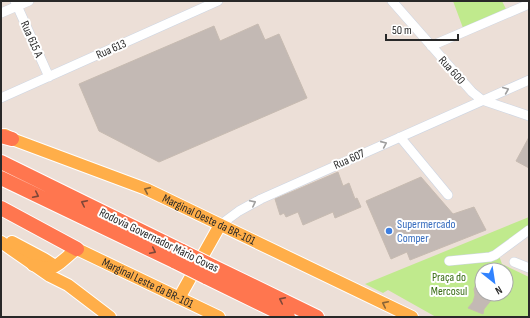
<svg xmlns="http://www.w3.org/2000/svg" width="530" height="318" font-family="'Sofia Sans Condensed',sans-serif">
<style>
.green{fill:#c0ea8d;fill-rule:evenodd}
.building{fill:#c3b9b4;stroke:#c7bbb1}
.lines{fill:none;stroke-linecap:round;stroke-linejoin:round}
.minor-casing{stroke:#ccd5e3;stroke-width:10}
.major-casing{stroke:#fff;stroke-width:14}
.highway-casing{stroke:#fff;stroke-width:16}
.minor{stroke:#fff;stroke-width:9}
.major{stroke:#ffae49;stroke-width:12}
.highway{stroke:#ff764f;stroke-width:14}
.highway-bridge-casing{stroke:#fff;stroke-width:16;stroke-linecap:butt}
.highway-bridge{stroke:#ff764f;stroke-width:14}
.oneway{stroke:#9e9e9e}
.oneway2{stroke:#896437}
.oneway3{stroke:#7e4738}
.shop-dot{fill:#3f7fe0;stroke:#fff;stroke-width:1.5}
.labels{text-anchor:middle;stroke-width:4;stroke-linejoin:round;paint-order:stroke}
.street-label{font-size:12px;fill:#282828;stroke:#fff}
.shop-label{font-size:12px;fill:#366cbe;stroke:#fff;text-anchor:start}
.park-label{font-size:12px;fill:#376b12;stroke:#fff}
</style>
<rect width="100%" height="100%" fill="#ecdfd7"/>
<!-- green -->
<path class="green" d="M453 1H502L506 9 463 28Z
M529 217V227L498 253 502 264 529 277V317H436L388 290 383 293 365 284ZM482 270H506V294H482Z"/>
<!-- building -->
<path class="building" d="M258 24 265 40 279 34 307 98 159 162 99 131 79 84 214 26 220 41Z
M529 137V168L516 161Z
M338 172 343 186 349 183 355 199 357 198 361 207 335 218 333 212 303 225 298 212 286 217 284 213 280 215 275 199Z
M421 177 453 214 474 207 486 230 410 260 407 252 391 259 366 201Z
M482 270V294H496L484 309 483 314 468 308 473 302 475 295 474 289Z"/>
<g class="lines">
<!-- minor casing -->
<g class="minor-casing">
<path id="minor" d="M15 1 49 77
M392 1 472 92 482 100 529 116
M1 13 29 1
M431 46 529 4
M1 98 218 1
M400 137 448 195
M220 225 239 211 261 199 529 80
M449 261 490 257 495 255 529 230
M514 262 529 268"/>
</g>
<!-- major casing -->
<g class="major-casing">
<g id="major">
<path id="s1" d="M5 135 12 139 146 189 412 317"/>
<path d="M1 242 50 276 68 285 110 317"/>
<path d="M12 242 44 259 55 266"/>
<path id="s2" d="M33 265C38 266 44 268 50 268 57 268 70 253 77 249L219 317"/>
<path d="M179 298 220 225"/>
</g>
</g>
<!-- highway casing -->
<g class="highway-casing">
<path id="highway" d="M1 136 12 139
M1 162 182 251
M1 178 176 262
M1 208 77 249
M212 266 317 317
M206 277 288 317"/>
</g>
<!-- minor -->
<use href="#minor" class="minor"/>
<!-- major -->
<use href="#major" class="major"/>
<!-- highway -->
<use href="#highway" class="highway"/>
<!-- highway-bridge casing -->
<g class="highway-bridge-casing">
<path id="highway-bridge" d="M182 251 212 266
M176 262 206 277"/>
</g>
<!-- highway-bridge -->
<use href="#highway-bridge" class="highway-bridge"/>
</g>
<!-- one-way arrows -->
<defs><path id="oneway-chevron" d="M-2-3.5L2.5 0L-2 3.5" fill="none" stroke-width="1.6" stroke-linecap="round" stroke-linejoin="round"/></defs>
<g class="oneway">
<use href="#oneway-chevron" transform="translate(506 90) rotate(-23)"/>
<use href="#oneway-chevron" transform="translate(384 144) rotate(-24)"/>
<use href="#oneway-chevron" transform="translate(253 203) rotate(-27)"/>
</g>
<g class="oneway2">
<use href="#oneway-chevron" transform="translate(147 190) rotate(-156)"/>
<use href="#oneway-chevron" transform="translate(385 304) rotate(-154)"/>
</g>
<g class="oneway3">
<use href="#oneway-chevron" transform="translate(36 195) rotate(26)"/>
<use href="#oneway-chevron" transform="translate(84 203) rotate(-154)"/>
<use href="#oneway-chevron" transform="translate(153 251) rotate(26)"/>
<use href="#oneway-chevron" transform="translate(282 300) rotate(-154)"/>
</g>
<!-- markers -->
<circle class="shop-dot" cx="389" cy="231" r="4"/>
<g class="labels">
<!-- street labels -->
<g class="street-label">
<text transform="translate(32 39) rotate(66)" y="4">Rua 615 A</text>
<text transform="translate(111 49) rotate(-24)" y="4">Rua 613</text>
<text transform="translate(452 70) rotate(48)" y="4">Rua 600</text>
<text transform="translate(349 159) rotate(-24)" y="4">Rua 607</text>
<text dy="4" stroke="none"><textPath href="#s1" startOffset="221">Marginal Oeste da BR-101</textPath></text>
<text transform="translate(159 240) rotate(26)" y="4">Rodovia Governador Mário Covas</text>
<text dy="4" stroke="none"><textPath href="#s2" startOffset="129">Marginal Leste da BR-101</textPath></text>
</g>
<!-- shop labels -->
<g class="shop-label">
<text x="397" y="228">Supermercado<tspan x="397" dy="14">Comper</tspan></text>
</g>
<!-- park labels -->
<g class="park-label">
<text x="449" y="281">Praça do<tspan x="449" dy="14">Mercosul</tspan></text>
</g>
</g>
<!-- border -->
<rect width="530" height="318" fill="none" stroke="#282828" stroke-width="4"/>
<!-- north arrow -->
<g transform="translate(494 282) rotate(150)"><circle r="19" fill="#ffffff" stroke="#a9a9a9"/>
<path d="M0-3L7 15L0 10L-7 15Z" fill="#3183ff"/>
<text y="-6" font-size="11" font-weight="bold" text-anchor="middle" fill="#282828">N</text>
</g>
<!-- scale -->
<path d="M386 34v6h72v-6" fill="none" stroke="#282828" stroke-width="2"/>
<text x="392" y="34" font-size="12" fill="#282828" stroke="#ffffff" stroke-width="3" paint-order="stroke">50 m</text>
</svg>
